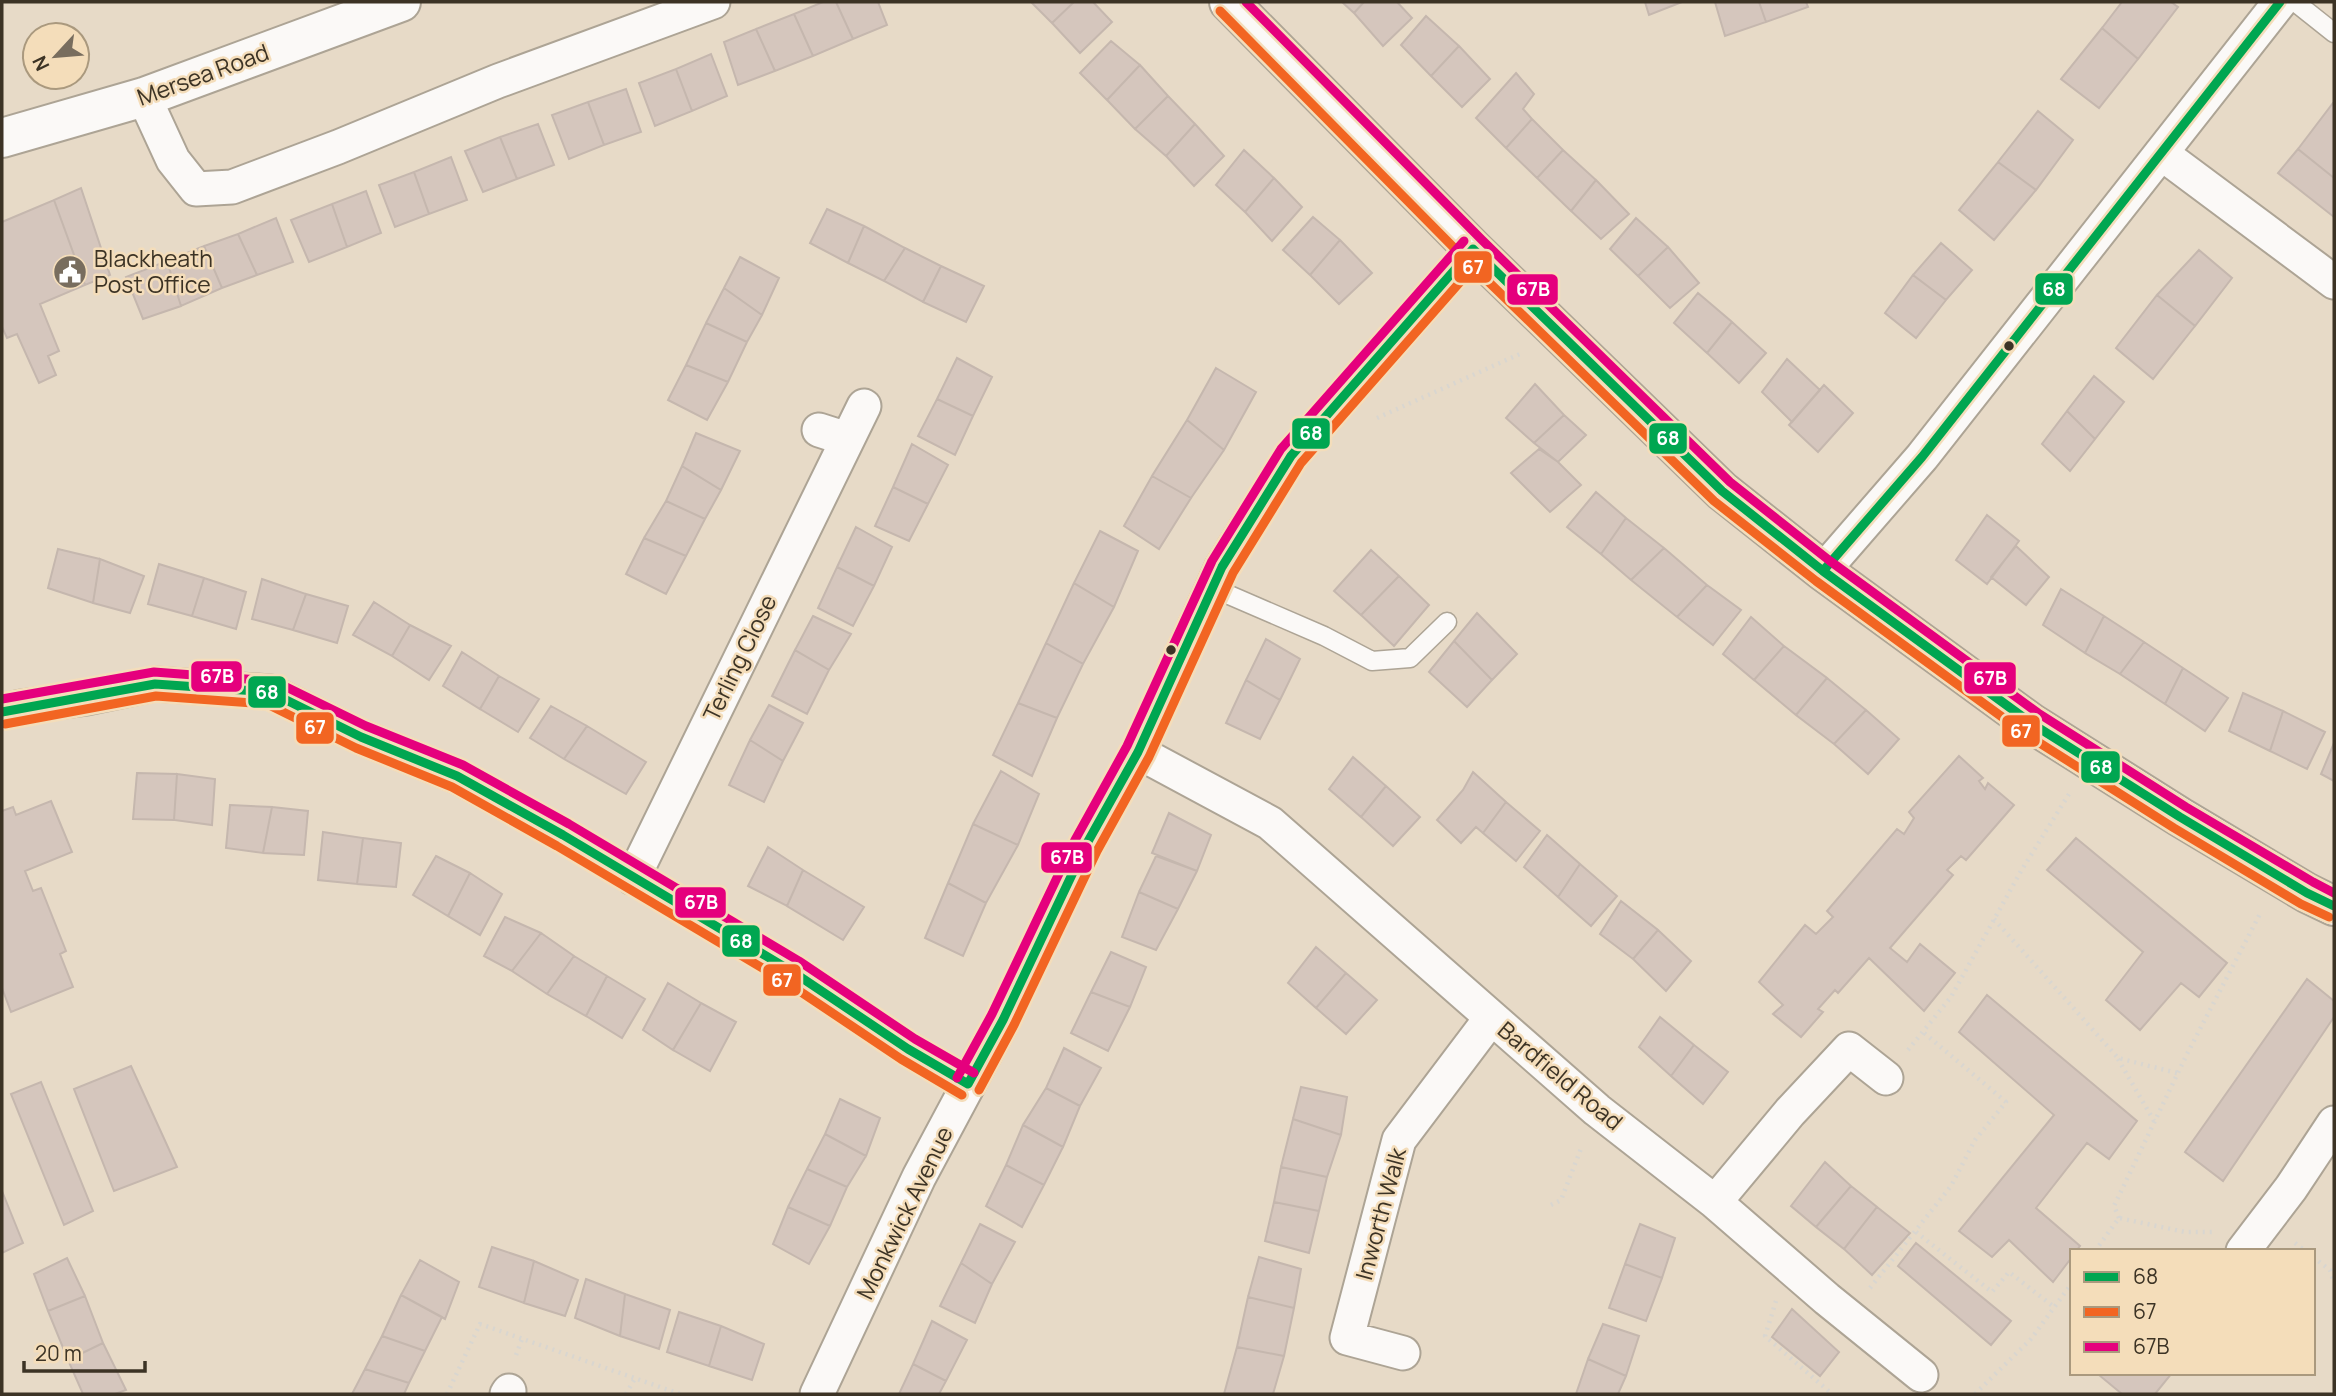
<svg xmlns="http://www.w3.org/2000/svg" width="2336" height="1396" font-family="Manrope,sans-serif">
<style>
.building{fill:#d5c6bd;stroke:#c5b7ae;stroke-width:2}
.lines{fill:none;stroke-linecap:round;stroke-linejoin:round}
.service-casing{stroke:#ada495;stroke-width:21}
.minor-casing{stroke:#ada495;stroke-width:37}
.tertiary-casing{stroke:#ada495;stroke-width:42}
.secondary-casing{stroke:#ada495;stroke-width:42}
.path{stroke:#d9d6d0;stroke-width:4.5;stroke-dasharray:2 5;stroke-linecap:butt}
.service{stroke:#fbf9f7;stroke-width:18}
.minor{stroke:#fbf9f7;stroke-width:33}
.tertiary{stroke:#fbf9f7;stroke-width:38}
.secondary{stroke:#fbf9f7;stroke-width:38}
.bus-1-casing{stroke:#f4ddba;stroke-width:14}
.bus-2-casing{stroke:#f4ddba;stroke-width:14}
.bus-3-casing{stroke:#f4ddba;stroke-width:14}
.bus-1{stroke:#00a651;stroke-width:9}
.bus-2{stroke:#f26522;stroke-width:9}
.bus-3{stroke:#e5007d;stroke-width:9}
.bus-dot{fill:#3c3325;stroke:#f4ddba;stroke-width:2.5}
.labels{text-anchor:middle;stroke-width:5;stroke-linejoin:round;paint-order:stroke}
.street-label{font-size:23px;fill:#3c3325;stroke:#f4ddba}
.poi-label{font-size:23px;fill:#3c3325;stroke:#f4ddba;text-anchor:start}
.line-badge{stroke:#f4ddba;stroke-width:2.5}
.badge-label{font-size:19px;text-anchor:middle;font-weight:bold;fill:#fff}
</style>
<rect width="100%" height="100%" fill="#e7dac7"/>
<!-- building -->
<path class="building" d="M823 2H836L853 39 813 56 794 14Z
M836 2H878L887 25 853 39Z
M1031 2H1074L1052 23Z
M1074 2H1093L1112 22 1080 53 1052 23Z
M1342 2H1364L1354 13Z
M1364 2H1397L1412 18 1383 46 1354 13Z
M1645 2H1682L1649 15Z
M1715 2H1759L1766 22 1725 36Z
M1759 2H1806L1808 7 1766 22Z
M2122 2H2171L2178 7 2138 59 2102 28Z
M794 14 813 56 775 71 756 29Z
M1426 16 1459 46 1431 76 1401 45Z
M2102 28 2138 59 2099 108 2061 79Z
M756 29 775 71 738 85 724 42Z
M1111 41 1140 65 1107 100 1080 73Z
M1459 46 1490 79 1462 107 1431 76Z
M711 54 727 96 692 111 676 69Z
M1140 65 1168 96 1135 129 1107 100Z
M676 69 692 111 655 126 639 83Z
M1516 73 1534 94 1523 109 1532 119 1506 148 1476 118Z
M626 89 641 132 604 145 588 102Z
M1168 96 1195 124 1166 156 1135 129Z
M588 102 604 145 569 159 552 115Z
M2333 103H2334V178L2298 149Z
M2038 111 2073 140 2036 190 1998 162Z
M1532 119 1563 150 1537 178 1506 148Z
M538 124 554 165 517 179 500 137Z
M1195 124 1224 156 1194 186 1166 156Z
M500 137 517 179 483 192 465 151Z
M2298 149 2334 178V217L2278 173Z
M1244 150 1274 178 1245 212 1216 185Z
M1563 150 1596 180 1571 211 1537 178Z
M451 157 467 200 429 214 414 172Z
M1998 162 2036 190 1994 240 1959 210Z
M414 172 429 214 395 227 379 185Z
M1274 178 1302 207 1272 241 1245 212Z
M1596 180 1629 214 1601 239 1571 211Z
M81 188 110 275 85 285 54 200Z
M366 191 381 233 347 247 332 204Z
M54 200 85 285 40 304 59 351 48 356 56 375 39 383 17 334 7 338 2 327V222Z
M332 204 347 247 309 262 291 220Z
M827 209 864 226 848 263 810 243Z
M1313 217 1340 240 1310 275 1283 250Z
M276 218 293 262 257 275 238 234Z
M1636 218 1668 247 1638 276 1610 249Z
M864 226 905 248 884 281 848 263Z
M238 234 257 275 222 288 204 246Z
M1340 240 1372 273 1339 304 1310 275Z
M1941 243 1972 270 1946 300 1913 275Z
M204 246 222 288 181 306 167 261Z
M1668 247 1699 283 1670 308 1638 276Z
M905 248 941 266 923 302 884 281Z
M2199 250 2232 278 2195 326 2157 295Z
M740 257 779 278 762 315 724 288Z
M167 261 181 306 143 319 126 277Z
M941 266 984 286 966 322 923 302Z
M1913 275 1946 300 1916 338 1885 313Z
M724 288 762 315 747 342 706 323Z
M1698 293 1732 322 1707 353 1674 323Z
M2157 295 2195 326 2153 379 2116 348Z
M1732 322 1766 353 1739 383 1707 353Z
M706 323 747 342 728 382 686 365Z
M957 358 992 377 973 416 937 399Z
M1787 359 1820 390 1792 422 1762 392Z
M686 365 728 382 707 420 668 400Z
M1216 368 1256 392 1224 450 1187 420Z
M2094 376 2124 402 2095 439 2067 411Z
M1535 384 1564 415 1534 443 1506 418Z
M1824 385 1853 413 1818 452 1789 425Z
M937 399 973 416 955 455 918 436Z
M2067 411 2095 439 2070 471 2042 444Z
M1564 415 1586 435 1558 462 1534 443Z
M1187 420 1224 450 1191 498 1152 476Z
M696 433 740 451 721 490 682 466Z
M912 444 948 465 928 504 893 487Z
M1539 449 1558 462 1581 485 1550 512 1511 473Z
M682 466 721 490 705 519 666 501Z
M1152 476 1191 498 1159 549 1124 526Z
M893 487 928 504 909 541 875 526Z
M1596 492 1626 518 1601 554 1567 527Z
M666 501 705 519 686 556 644 538Z
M1987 515 2019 541 1987 584 1956 560Z
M1626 518 1664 548 1631 580 1601 554Z
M856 527 892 547 874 586 837 567Z
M1100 531 1138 551 1114 607 1074 583Z
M644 538 686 556 666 594 626 574Z
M2016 546 2049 577 2026 605 1991 577Z
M1664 548 1707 585 1677 617 1631 580Z
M58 549 100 559 93 603 48 588Z
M1371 550 1399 576 1361 615 1334 591Z
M100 559 144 576 130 613 93 603Z
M159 564 204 578 192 616 148 604Z
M837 567 874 586 853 626 818 608Z
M1399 576 1429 605 1394 646 1361 615Z
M204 578 246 592 236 629 192 616Z
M262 579 306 594 293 630 252 619Z
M1074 583 1114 607 1083 664 1046 643Z
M1707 585 1741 610 1713 645 1677 617Z
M2061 589 2104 616 2085 653 2043 625Z
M306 594 348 606 337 643 293 630Z
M374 602 410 625 392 656 353 635Z
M1477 613 1517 654 1492 680 1454 641Z
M813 616 851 634 829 670 795 650Z
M2104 616 2144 642 2120 674 2085 653Z
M1751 617 1784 646 1754 680 1723 654Z
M410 625 451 646 429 680 392 656Z
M1266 639 1300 659 1280 700 1246 680Z
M1454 641 1492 680 1467 707 1429 672Z
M2144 642 2183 668 2165 704 2120 674Z
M1046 643 1083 664 1057 718 1018 703Z
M1784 646 1827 678 1796 715 1754 680Z
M795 650 829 670 807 714 772 696Z
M462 652 499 676 480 709 443 686Z
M2183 668 2228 698 2205 731 2165 704Z
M499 676 539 699 518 732 480 709Z
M1827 678 1866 710 1834 744 1796 715Z
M1246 680 1280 700 1260 739 1226 723Z
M2243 693 2283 711 2270 751 2229 731Z
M1018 703 1057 718 1032 776 993 755Z
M769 705 803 723 783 761 750 740Z
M551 706 587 726 564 759 530 738Z
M1866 710 1899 739 1868 774 1834 744Z
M2283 711 2325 732 2307 769 2270 751Z
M587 726 646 762 626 794 564 759Z
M750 740 783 761 764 802 729 785Z
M2334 743V781L2321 774Z
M1959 756 1983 778 1979 781 1985 789 1988 783 2014 805 1966 860 1961 856 1947 870 1953 875 1890 948 1907 962 1920 944 1955 973 1924 1011 1869 958 1838 993 1835 990 1818 1009 1823 1012 1801 1037 1773 1014 1783 1005 1759 982 1805 925 1816 934 1833 917 1827 911 1897 829 1904 834 1914 818 1909 812Z
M1353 757 1386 786 1361 817 1329 789Z
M1001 771 1039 794 1018 845 973 824Z
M1473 772 1506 802 1483 833 1476 827 1461 843 1437 820 1463 790Z
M137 773 177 774 174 820 133 819Z
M177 774 215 779 212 825 174 820Z
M1386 786 1420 817 1393 846 1361 817Z
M51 801 72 852 25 871 33 891 41 888 66 951 60 954 73 987 11 1012 2 988V811L13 807 16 815Z
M1506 802 1540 831 1516 861 1483 833Z
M230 805 272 807 263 853 226 848Z
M272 807 308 811 304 855 263 853Z
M1169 813 1211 835 1197 871 1152 853Z
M973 824 1018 845 986 903 948 883Z
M323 832 363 838 357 884 318 880Z
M1547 835 1580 864 1558 897 1524 867Z
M363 838 401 843 396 887 357 884Z
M2076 838 2227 963 2199 997 2181 983 2140 1030 2106 1000 2143 952 2047 870Z
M768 847 803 870 787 906 748 886Z
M436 856 470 873 448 916 413 895Z
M1156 856 1197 871 1178 909 1139 892Z
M1580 864 1617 896 1591 926 1558 897Z
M803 870 864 907 843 940 787 906Z
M470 873 502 894 480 935 448 916Z
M948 883 986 903 963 956 925 938Z
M1139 892 1178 909 1156 950 1122 937Z
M1621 901 1658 930 1633 959 1600 934Z
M505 917 541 933 512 971 484 956Z
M1658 930 1691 961 1666 991 1633 959Z
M541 933 574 956 547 994 512 971Z
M1316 947 1346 973 1316 1008 1288 983Z
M1111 952 1146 967 1130 1007 1091 992Z
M574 956 607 976 586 1016 547 994Z
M1346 973 1377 1000 1346 1034 1316 1008Z
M607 976 645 999 622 1038 586 1016Z
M2307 979 2334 1001V1017L2223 1181 2185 1152Z
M668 983 701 1003 673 1050 643 1030Z
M1091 992 1130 1007 1108 1051 1071 1033Z
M1987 995 2137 1121 2109 1159 2087 1143 2036 1208 2080 1246 2076 1251H2072V1257L2053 1282 2009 1240 1992 1257 1959 1231 2054 1115 1959 1032Z
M701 1003 736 1022 710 1071 673 1050Z
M1660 1017 1694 1045 1671 1076 1639 1047Z
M1694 1045 1728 1072 1703 1104 1671 1076Z
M1064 1048 1101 1068 1080 1106 1046 1088Z
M131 1066 177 1167 114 1191 74 1089Z
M41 1082 93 1211 64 1225 11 1094Z
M1301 1087 1347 1097 1341 1135 1293 1119Z
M1046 1088 1080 1106 1063 1147 1023 1125Z
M840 1099 880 1118 866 1156 825 1134Z
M1293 1119 1341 1135 1327 1177 1281 1167Z
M1023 1125 1063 1147 1044 1185 1006 1165Z
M825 1134 866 1156 847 1187 807 1169Z
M1825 1162 1851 1186 1816 1227 1791 1206Z
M1006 1165 1044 1185 1022 1227 986 1206Z
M1281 1167 1327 1177 1319 1211 1274 1202Z
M807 1169 847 1187 830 1226 788 1207Z
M1851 1186 1877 1207 1844 1249 1816 1227Z
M2 1191 23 1243 2 1253Z
M1274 1202 1319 1211 1309 1253 1265 1241Z
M788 1207 830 1226 809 1264 773 1244Z
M1877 1207 1910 1233 1872 1275 1844 1249Z
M980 1224 1015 1242 992 1284 961 1263Z
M1640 1224 1675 1238 1662 1278 1625 1264Z
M1916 1243 2011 1321 1991 1345 1898 1266Z
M492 1247 534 1261 524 1303 479 1287Z
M1259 1257 1301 1269 1294 1308 1248 1297Z
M67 1258 85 1296 48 1311 34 1274Z
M420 1260 459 1282 445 1319 401 1295Z
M534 1261 578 1280 565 1316 524 1303Z
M961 1263 992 1284 975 1323 940 1306Z
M1625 1264 1662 1278 1646 1321 1609 1308Z
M586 1279 625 1294 620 1336 575 1318Z
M625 1294 670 1310 659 1349 620 1336Z
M401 1295 442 1317 425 1351 382 1336Z
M85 1296 103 1343 68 1360 48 1311Z
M1248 1297 1294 1308 1284 1356 1237 1347Z
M1792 1309 1839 1352 1820 1376 1772 1337Z
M679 1312 721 1326 709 1366 667 1352Z
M932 1321 967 1340 946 1381 913 1364Z
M1603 1324 1639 1336 1626 1376 1588 1359Z
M721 1326 764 1344 752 1380 709 1366Z
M382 1336 425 1351 409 1383 365 1369Z
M103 1343 126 1390 115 1394H83L68 1360Z
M1237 1347 1284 1356 1273 1394H1224Z
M1588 1359 1626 1376 1618 1394H1576Z
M913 1364 946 1381 939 1394H899Z
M365 1369 409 1383 404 1394H352Z
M2101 1373H2172L2155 1394H2122L2099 1375Z"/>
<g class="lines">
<!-- service casing -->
<g class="service-casing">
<path id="service" d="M2295 2 2334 33
M1213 588 1324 636 1372 661 1410 658 1447 622"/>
</g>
<!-- minor casing -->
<g class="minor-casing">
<path id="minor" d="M144 97 173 160 196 189 232 187 338 147 498 81 713 2
M2161 153 2334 282
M819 430 847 439
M1823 571 1922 457 2280 2
M2 712 21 707 87 698 155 684 270 692 361 737 457 776 563 835 793 972 908 1049 968 1084
M1138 752 1270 823 1597 1110 1715 1202 1827 1299 1921 1375
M633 878 864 406
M1715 1202 1790 1112 1849 1049 1886 1078
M2243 1251 2291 1188 2334 1123
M1403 1353 1347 1338 1399 1140 1491 1018
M507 1394 509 1391
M817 1394 919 1177 1003 1020 1086 845 1138 752 1222 567 1291 456 1473 249"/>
</g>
<!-- tertiary casing -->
<g class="tertiary-casing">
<path id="tertiary" d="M1229 2 1473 249 1722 491 1823 571 2031 723 2180 817 2307 893 2334 906"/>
</g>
<!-- secondary casing -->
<g class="secondary-casing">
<path id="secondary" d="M2 138 144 97 401 2"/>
</g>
<!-- path -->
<path class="path" d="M1377 418 1522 353
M1994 919 2118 1058 2177 1073
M1908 1050 1951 997 2021 871 2069 794
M2118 1059 2154 1121
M1551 1205 1561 1200 1582 1146
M2119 1218 2114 1206 2187 1054 2261 912
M1916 1232 1992 1292 2009 1272 2054 1307
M2295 1243 2305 1251
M2095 1251 2119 1218 2185 1232H2212
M2313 1257 2330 1270 2334 1283
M1870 1288 1951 1186 1975 1140 2006 1102 1923 1032
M1776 1301 1765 1336 1832 1394
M516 1355 522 1339
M447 1394 480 1324 680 1394
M626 1394 634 1380
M1975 1394 2031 1339 2072 1283"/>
<!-- service -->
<use href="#service" class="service"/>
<!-- minor -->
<use href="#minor" class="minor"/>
<!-- tertiary -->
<use href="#tertiary" class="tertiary"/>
<!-- secondary -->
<use href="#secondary" class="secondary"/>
<!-- bus-1 casing -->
<g class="bus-1-casing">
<path id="bus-1" d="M1473 249 1722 491 1823 571 2031 723 2180 817 2307 893 2334 906
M1823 571 1922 457 2280 2
M2 712 155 684 270 692 361 737 457 776 563 835 793 972 908 1049 968 1084
M968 1084 1003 1020 1086 845 1138 752 1222 567 1291 456 1473 249"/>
</g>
<!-- bus-2 casing -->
<g class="bus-2-casing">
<path id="bus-2" d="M1220 11 1464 258 1714 501 1816 581 2024 733 2174 828 2301 904 2329 917
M5 724 156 696 267 704 356 748 452 787 557 846 786 982 901 1059 962 1095
M979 1090 1014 1025 1097 851 1149 757 1233 573 1301 463 1482 257"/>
</g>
<!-- bus-3 casing -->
<g class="bus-3-casing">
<path id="bus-3" d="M1246 2 1482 240 1730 482 1830 561 2038 713 2186 807 2313 882 2334 893
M2 699 154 672 274 681 366 726 463 765 569 824 799 961 915 1039 974 1073
M957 1078 992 1014 1075 840 1127 746 1212 561 1281 449 1464 241"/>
</g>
<!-- bus-1 -->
<use href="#bus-1" class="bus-1"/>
<!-- bus-2 -->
<use href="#bus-2" class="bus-2"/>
<!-- bus-3 -->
<use href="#bus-3" class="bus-3"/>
</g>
<!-- icons -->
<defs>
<g id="civic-disc" transform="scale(1.75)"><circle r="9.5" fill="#786d5e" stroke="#f4ddba"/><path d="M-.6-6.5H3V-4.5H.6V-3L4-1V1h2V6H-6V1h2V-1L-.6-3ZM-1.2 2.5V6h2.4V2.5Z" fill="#fff"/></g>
</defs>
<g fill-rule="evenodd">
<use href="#civic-disc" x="70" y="272"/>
</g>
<!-- markers -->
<g class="bus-dot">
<circle cx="2009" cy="346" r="6"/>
<circle cx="1171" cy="650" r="6"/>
</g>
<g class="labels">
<!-- street labels -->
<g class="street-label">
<text transform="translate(203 75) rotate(-20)" y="8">Mersea Road</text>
<text transform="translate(740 658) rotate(-64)" y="8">Terling Close</text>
<text transform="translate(1560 1076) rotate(40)" y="8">Bardfield Road</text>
<text transform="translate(905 1213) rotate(-64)" y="8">Monkwick Avenue</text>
<text transform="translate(1381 1214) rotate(-75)" y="8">Inworth Walk</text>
</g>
<!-- poi labels -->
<g class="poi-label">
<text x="94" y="267">Blackheath<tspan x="94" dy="26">Post Office</tspan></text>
</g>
</g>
<g class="line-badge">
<rect x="1453" y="250" width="40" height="34" rx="7" fill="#f26522"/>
<rect x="2034" y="272" width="40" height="34" rx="7" fill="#00a651"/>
<rect x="1506" y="273" width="53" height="33" rx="7" fill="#e5007d"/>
<rect x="1291" y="417" width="40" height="33" rx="7" fill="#00a651"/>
<rect x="1648" y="422" width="40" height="33" rx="7" fill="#00a651"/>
<rect x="190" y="660" width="53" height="33" rx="7" fill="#e5007d"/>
<rect x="1963" y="661" width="54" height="34" rx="7" fill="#e5007d"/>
<rect x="247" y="675" width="40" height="34" rx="7" fill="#00a651"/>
<rect x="295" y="711" width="40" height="34" rx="7" fill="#f26522"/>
<rect x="2001" y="714" width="40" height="34" rx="7" fill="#f26522"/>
<rect x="2080" y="750" width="41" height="34" rx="7" fill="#00a651"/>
<rect x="1040" y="841" width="53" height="33" rx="7" fill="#e5007d"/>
<rect x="674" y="886" width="53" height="33" rx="7" fill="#e5007d"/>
<rect x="721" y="924" width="40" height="34" rx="7" fill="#00a651"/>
<rect x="762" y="963" width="40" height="34" rx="7" fill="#f26522"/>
</g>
<g class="badge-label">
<text x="1473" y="274">67</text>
<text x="2054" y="296">68</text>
<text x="1533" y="296">67B</text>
<text x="1311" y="440">68</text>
<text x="1668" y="445">68</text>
<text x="217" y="683">67B</text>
<text x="1990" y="685">67B</text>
<text x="267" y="699">68</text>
<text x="315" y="734">67</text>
<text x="2021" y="738">67</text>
<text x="2101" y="774">68</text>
<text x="1067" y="864">67B</text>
<text x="701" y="909">67B</text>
<text x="741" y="948">68</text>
<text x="782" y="987">67</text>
</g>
<!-- border -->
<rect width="2336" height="1396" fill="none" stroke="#3c3325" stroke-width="7"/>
<!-- legend -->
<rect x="2070" y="1249" width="245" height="126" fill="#f4ddba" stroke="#aa997e" stroke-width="2"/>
<rect x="2084" y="1272" width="35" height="10" fill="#00a651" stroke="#aa997e" stroke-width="2"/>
<text x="2133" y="1284" font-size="21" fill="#3c3325">68</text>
<rect x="2084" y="1307" width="35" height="10" fill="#f26522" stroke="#aa997e" stroke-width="2"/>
<text x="2133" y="1319" font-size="21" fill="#3c3325">67</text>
<rect x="2084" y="1342" width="35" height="10" fill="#e5007d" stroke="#aa997e" stroke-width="2"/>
<text x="2133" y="1354" font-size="21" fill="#3c3325">67B</text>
<!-- north arrow -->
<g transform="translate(56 56) rotate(244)"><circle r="33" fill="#f4ddba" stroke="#aa997e" stroke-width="2"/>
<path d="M0-5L12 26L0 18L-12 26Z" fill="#786d5e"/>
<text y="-10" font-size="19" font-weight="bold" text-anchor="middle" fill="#3c3325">N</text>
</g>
<!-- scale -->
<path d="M24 1361v10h121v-10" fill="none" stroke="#3c3325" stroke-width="3.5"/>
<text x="35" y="1361" font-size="21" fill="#3c3325" stroke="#f4ddba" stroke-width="5" paint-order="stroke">20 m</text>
</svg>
